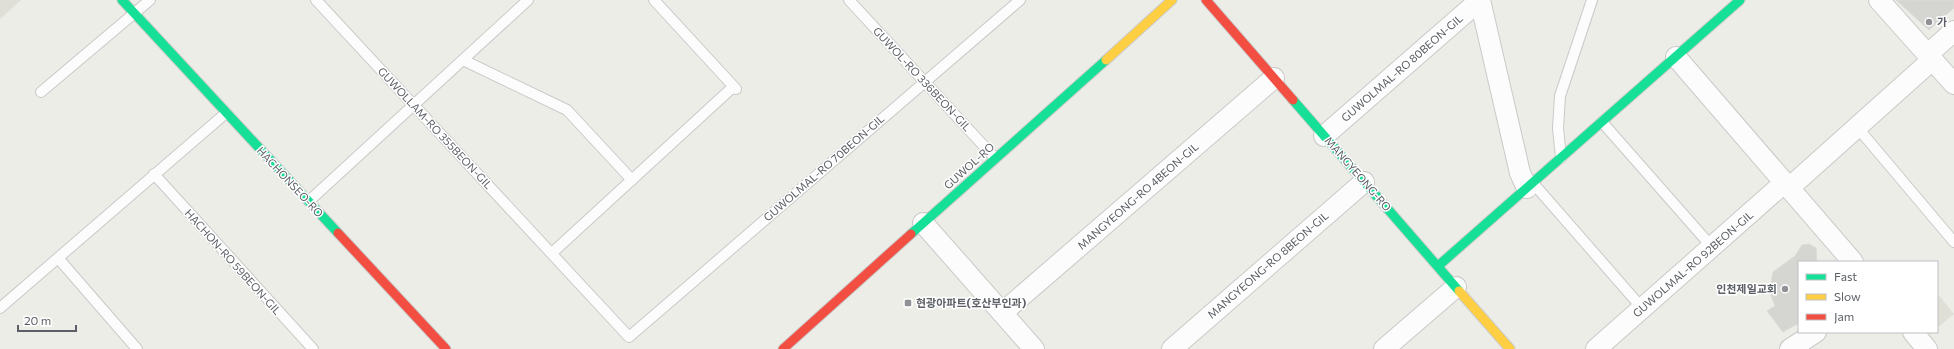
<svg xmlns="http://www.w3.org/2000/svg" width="1954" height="349" font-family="Commissioner,'Noto Sans KR',sans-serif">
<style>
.education{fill:#dfded7}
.building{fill:#d5d5d2;stroke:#dcdbd6}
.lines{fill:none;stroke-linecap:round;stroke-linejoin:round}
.lane-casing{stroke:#c9cac8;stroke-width:12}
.street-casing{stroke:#c9cac8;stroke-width:22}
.fast-casing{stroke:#c9caca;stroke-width:11}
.slow-casing{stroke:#c9caca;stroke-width:11}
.jam-casing{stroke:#c9caca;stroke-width:11}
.lane{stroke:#fcfcfc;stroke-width:10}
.street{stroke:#fcfcfc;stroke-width:20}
.fast{stroke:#16e098;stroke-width:9}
.slow{stroke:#ffcf43;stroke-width:9}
.jam{stroke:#f24e42;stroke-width:9}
.poi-dot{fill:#8f9194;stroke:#fff;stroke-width:1.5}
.labels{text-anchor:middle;stroke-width:3;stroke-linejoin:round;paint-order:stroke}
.poi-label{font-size:11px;font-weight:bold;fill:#5c6066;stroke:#fff;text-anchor:start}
.street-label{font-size:11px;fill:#5c6066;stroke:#fff}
</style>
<rect width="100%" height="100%" fill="#edede8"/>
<!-- education -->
<path class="education" d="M0 0H21L0 19Z
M1937 293 1954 314 1937 328Z"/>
<!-- building -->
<path class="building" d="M1896 0H1954V8L1929 30Z
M1809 244 1816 248 1817 262H1799V323L1783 332 1767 311 1775 306 1771 295V283L1773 272 1795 256 1802 245Z"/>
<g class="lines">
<!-- lane casing -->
<g class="lane-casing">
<path id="lane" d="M316 0 629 337 1020 0
M654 0 736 89
M849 0 995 158
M463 60 567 110 632 180
M41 92 150 0
M1602 122 1712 247
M1857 127 1954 242
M1561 158 1558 128 1560 96 1592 0
M154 174 313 349
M1533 183 1642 308
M309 201 528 0
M552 253 733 87
M58 258 137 349
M0 308 226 113"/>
</g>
<!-- street casing -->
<g class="street-casing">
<path id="street" d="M1480 0 1520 173 1527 188
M1879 0 1954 84
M1927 55 1954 31
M1676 57 1853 262
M1324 136 1480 0
M1789 188 1932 60
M923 223 1034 349
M1002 313 1274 78
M1913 332 1927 349
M1172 349 1364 182
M1384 349 1456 287
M1596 349 1784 183
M1790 349 1816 332"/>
</g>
<!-- fast casing -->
<g class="fast-casing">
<path id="fast" d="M122 0 338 233
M1293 100 1459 291
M911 234 1106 60
M1438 266 1740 0"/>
</g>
<!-- slow casing -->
<g class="slow-casing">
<path id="slow" d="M1106 60 1172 0
M1459 291 1510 349"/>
</g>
<!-- jam casing -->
<g class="jam-casing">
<path id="jam" d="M1206 0 1293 100
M338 233 446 349
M783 349 911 234"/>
</g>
<!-- lane -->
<use href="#lane" class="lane"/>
<!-- street -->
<use href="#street" class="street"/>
<!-- fast -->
<use href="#fast" class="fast"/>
<!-- slow -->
<use href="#slow" class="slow"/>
<!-- jam -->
<use href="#jam" class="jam"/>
</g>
<!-- markers -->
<g class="poi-dot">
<circle cx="1929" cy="22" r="4"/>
<circle cx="1785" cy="289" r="4"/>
<rect x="904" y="299" width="8" height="8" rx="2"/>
</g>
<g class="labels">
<!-- poi labels -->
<g class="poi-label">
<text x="1937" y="26">가</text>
<text x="1777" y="293" text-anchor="end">인천제일교회</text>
<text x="916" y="307">현광아파트(호산부인과)</text>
</g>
<!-- street labels -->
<g class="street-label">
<text transform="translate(1402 68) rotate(-41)" y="4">GUWOLMAL-RO 80BEON-GIL</text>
<text transform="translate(922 79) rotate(47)" y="4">GUWOL-RO 336BEON-GIL</text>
<text transform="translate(435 128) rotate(47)" y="4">GUWOLLAM-RO 355BEON-GIL</text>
<text transform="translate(969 166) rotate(-42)" y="4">GUWOL-RO</text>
<text transform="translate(824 168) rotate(-41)" y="4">GUWOLMAL-RO 70BEON-GIL</text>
<text transform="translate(1358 174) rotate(49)" y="4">MANGYEONG-RO</text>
<text transform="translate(290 182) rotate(47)" y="4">HACHONSEO-RO</text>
<text transform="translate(1138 196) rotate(-41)" y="4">MANGYEONG-RO 4BEON-GIL</text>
<text transform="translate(233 262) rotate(48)" y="4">HACHON-RO 59BEON-GIL</text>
<text transform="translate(1693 264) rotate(-41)" y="4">GUWOLMAL-RO 92BEON-GIL</text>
<text transform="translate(1268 265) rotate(-41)" y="4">MANGYEONG-RO 8BEON-GIL</text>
</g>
</g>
<!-- legend -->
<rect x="1798" y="261" width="140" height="72" fill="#ffffff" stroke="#bebfc2"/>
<rect x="1806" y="274" width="20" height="6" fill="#16e098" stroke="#bebfc2"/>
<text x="1834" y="281" font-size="12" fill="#5c6066">Fast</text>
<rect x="1806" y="294" width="20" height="6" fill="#ffcf43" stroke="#bebfc2"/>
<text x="1834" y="301" font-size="12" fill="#5c6066">Slow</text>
<rect x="1806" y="314" width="20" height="6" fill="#f24e42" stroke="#bebfc2"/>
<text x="1834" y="321" font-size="12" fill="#5c6066">Jam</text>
<!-- scale -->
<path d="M18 325v6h58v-6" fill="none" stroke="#5c6066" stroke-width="2"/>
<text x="24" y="325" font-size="12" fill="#5c6066" stroke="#ffffff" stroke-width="3" paint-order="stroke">20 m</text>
</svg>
